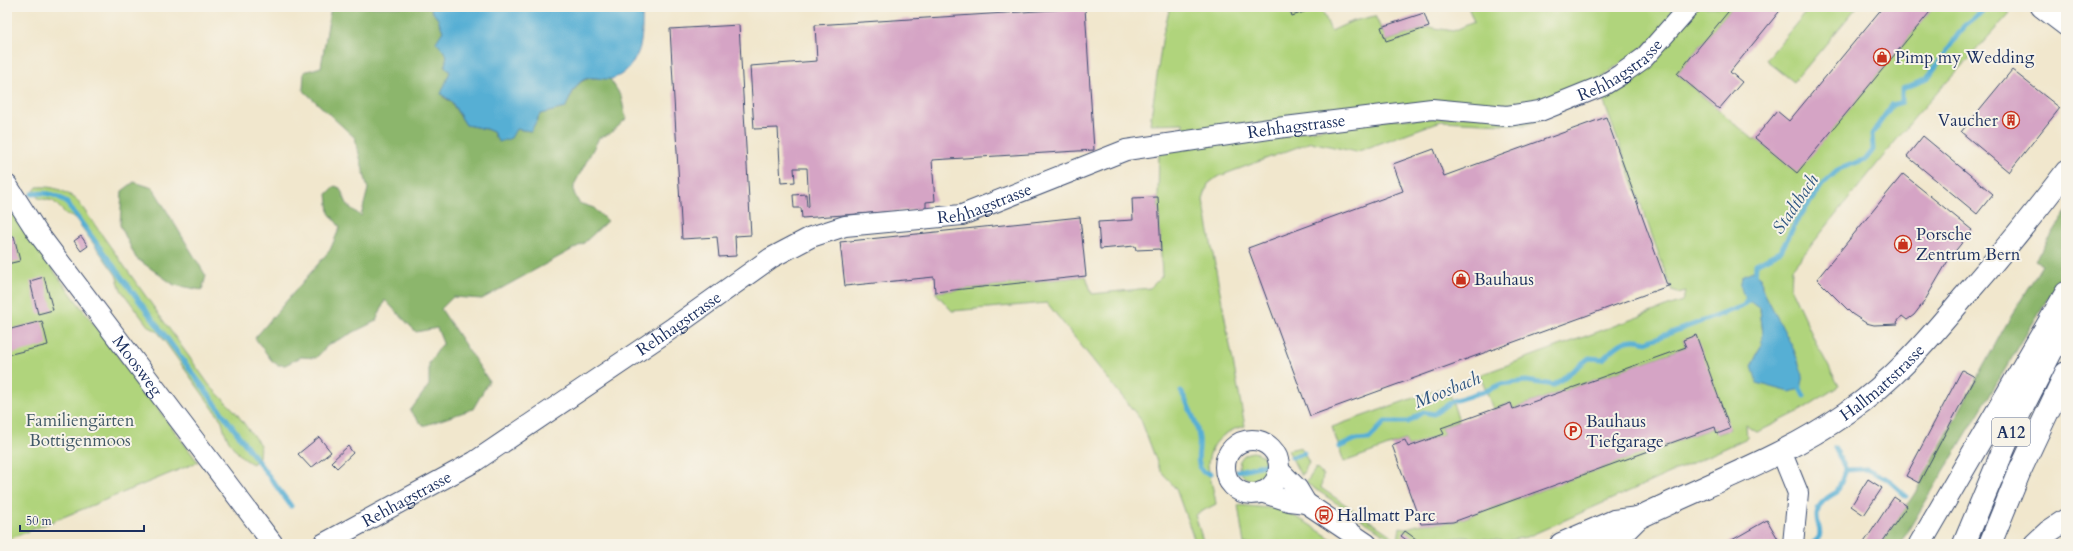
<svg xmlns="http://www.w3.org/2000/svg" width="2073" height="551" font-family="Cardo,serif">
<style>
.green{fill:#b0d47c;stroke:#66826d;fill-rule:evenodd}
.forest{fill:#8cb66c;stroke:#547265}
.water{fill:#56afd4;stroke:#386f99}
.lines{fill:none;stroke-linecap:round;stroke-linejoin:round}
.stream{stroke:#56afd4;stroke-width:5}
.building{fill:#d5a4c5}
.minor-casing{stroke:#3b4b6f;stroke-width:22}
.major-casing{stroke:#3b4b6f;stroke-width:24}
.highway-casing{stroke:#3b4b6f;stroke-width:24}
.minor{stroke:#fff;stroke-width:20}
.major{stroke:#fff;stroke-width:22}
.highway{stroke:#fff;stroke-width:22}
.labels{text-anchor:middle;stroke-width:4;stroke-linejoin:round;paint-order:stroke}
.shield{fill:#f7f3e8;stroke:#5d6a87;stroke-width:1}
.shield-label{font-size:16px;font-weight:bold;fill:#1b2f5e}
.poi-label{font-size:17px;fill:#1b2f5e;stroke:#f7f3e8;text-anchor:start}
.street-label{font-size:17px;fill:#1b2f5e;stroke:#f7f3e8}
.park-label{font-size:17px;fill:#405866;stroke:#f7f3e8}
.water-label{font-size:18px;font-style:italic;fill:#2d5581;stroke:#f7f3e8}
</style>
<rect width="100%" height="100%" fill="#f7f3e8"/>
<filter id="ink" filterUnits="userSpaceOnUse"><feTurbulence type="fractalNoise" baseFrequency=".025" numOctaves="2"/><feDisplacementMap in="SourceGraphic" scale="8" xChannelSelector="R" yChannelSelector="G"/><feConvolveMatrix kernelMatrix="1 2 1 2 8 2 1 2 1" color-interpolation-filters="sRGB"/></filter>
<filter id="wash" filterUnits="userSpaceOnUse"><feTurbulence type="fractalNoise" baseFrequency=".012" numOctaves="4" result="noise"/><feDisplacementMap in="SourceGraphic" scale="16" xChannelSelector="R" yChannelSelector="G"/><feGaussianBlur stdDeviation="0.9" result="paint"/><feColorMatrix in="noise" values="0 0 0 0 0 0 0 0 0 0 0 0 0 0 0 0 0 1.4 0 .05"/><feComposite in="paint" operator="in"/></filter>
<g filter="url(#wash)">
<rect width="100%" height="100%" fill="#f1e7cd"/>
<!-- green -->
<path class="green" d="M1170 7H1289L1292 16 1321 7 1331 31 1353 21 1375 16 1387 41 1429 27 1453 31 1474 22 1468 7H1681L1645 53 1607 76 1522 108 1185 133 1183 123 1150 124 1163 34Z
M1698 7H1732L1677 74 1754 140 1755 138 1797 172 1934 7H2003L2010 13 1915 117 1792 269 1791 289 1815 341 1839 386 1800 411 1758 432 1746 424 1747 438 1719 451 1527 537 1506 541 1463 537 1443 540 1433 544H1399L1306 483 1316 468 1323 475 1321 488 1398 540 1400 527 1406 528 1421 524 1453 522 1715 427 1718 434 1730 429 1683 340 1686 347 1513 409 1510 403 1493 409 1480 375 1682 301 1686 291 1678 293 1672 291 1601 94 1526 125 1441 121 1356 152 1311 142 1217 177 1208 184 1203 200 1245 426C1226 430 1210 442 1208 464 1208 472 1215 494 1216 504L1195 515 1204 544H1196L1176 489 1160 470 1141 420 1047 303 952 311 935 292 1086 276 1092 294 1150 288 1162 276 1158 197 1159 151 1387 120 1553 112ZM1761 277 1762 288 1777 318 1752 365 1761 346 1763 334 1760 309Z
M1810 7H1857L1794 82 1766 60Z
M37 187C54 186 64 190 77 200L210 386 234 410 260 445 259 457 253 464C237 457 224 437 222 421L158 332 148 326 121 290 116 275 75 218 67 215 53 201 38 198 34 191Z
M7 201 56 274 198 462 7 540Z
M1447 386 1459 421 1441 428 1444 434 1408 447 1405 440 1344 462 1332 427Z
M1301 447 1309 463 1301 476 1288 450Z
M1239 466a14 14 0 1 1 28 0a14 14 0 1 1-28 0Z
M1238 505 1281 509 1307 523 1339 544H1244Z"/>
<!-- forest -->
<path class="forest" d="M331 7H432L431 10 438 19 443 31 437 42 447 55 445 66 450 72 443 97 450 101 466 125 486 129 493 132 496 139 516 129 531 131 540 114 565 108C578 82 579 75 610 79L621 96 626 119 611 133 599 138 574 185V193L579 203 594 208 607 221 584 243 482 299 453 297 441 309 489 381 473 409 423 426 410 411 429 385V363L443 343 437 328 416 332 385 300 376 321 328 345 316 358 301 357 285 365H278L272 361 255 338 330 250 340 227 329 213 327 194 335 186 340 188 348 206 361 216 368 189 355 138 303 90 304 72 321 67Z
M134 182 153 188 206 276 202 290 174 285 136 258 120 225 122 191Z
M2066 212V268L1900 544H1880L1915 493 2003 330 2042 265 2035 261Z"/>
<!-- water -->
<path class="water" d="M432 7H643C641 23 644 41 637 55 631 67 623 76 611 79 602 80 592 75 583 80 574 85 570 99 565 108L540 114 531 131 516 129 511 138 499 142 493 132 486 129 466 125 451 101 441 94 450 72 445 66 447 55 436 42 443 31 438 19 431 10Z
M1753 271 1761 277 1762 288 1794 350 1803 375 1800 389 1790 392 1757 383 1752 365 1761 346 1763 334 1760 309C1747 300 1736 292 1743 275Z"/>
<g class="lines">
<!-- stream -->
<path class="stream" d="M32 194C44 192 57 194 66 202L291 506
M1755 279 1756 264 1781 251 1796 222 1822 185 1839 169 1866 159 1873 150 1872 134 1892 105 1902 102V89L1927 79 1964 26 1982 12 1986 7
M1797 383 1804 396
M1181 391C1188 405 1197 422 1199 438 1201 450 1194 461 1203 472L1211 474
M1339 447 1354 440 1369 439 1385 422H1408L1423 412 1434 414 1453 401 1488 390 1501 384 1526 381 1554 385 1589 358 1603 359C1616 346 1626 335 1646 342L1743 306 1748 301 1750 294
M1292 457 1304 453
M1846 470 1867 469 1887 479 1906 496
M1238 471 1267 464
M1812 544C1814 542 1818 539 1819 537 1822 531 1817 524 1817 518 1816 504 1826 498 1837 492L1846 470 1835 448"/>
</g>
<g id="blocks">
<!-- building -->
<path class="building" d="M1289 7H1319L1292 16Z
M1732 7H1783L1730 72 1742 82 1719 109 1677 74Z
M1883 7H1934L1797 173 1755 138 1777 111 1789 121Z
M1085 8 1094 150 932 160 935 201 926 202V209L802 218 801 208H794L793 195 806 194 807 207 809 206 807 168H794L795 182 781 183 778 128 754 129 750 66 817 61 815 25Z
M1424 13 1429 27 1386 41 1381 27Z
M739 25 751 235 735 236 736 256 719 257 717 237 682 239 670 29Z
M2012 70 2060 108 2009 172 1961 132Z
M1606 117 1667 285H1671L1310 416 1248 248 1403 191 1393 164 1434 149 1444 176Z
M1923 136 1993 194 1977 214 1907 156Z
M1903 174 1972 230 1949 259 1924 302 1914 315 1907 320 1902 316 1897 322 1898 324 1874 325 1866 323 1852 314 1817 279Z
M1158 197 1161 251 1159 249 1136 250 1135 246 1100 249 1098 222 1133 220 1132 198Z
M1080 217 1086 276 935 292 934 277 845 286 840 242Z
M14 236 20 261 7 264V238Z
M81 236 88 246 81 251 74 241Z
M44 277 53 310 38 314 30 281Z
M42 321 48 345 7 355V330Z
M1696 335 1730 429 1717 434 1715 427 1453 522 1421 524 1392 445 1405 440 1408 447 1444 434 1441 428 1511 403 1513 409 1686 347 1683 340Z
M1962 370 1975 377 1919 483 1906 476Z
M319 437 331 452 311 468 298 454Z
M348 446 353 453 337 468 331 462Z
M1868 479 1882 488 1864 515 1851 506Z
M1894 497 1907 506 1881 544H1863Z
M1767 520 1781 544H1725Z
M1405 531 1416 539 1412 544 1401 536Z"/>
</g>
</g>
<g filter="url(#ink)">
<use href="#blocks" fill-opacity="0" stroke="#3b4b6f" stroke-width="1"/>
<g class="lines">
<!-- minor casing -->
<g class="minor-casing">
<g id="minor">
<path d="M2041 7 2066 26"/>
<path id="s1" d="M7 185 37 232 273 544"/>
<circle cx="1252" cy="467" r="27"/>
<path d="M1781 451 1798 493 1793 544"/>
<path d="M1279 470 1297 488 1306 503 1367 544"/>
<path d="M1261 492 1289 501 1306 503"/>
<path id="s2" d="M323 544 474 462 674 327 771 258 811 237 845 226 962 215 1126 150 1277 128 1432 109 1507 116 1540 111 1602 86 1620 75 1644 58 1689 7"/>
</g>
</g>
<!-- major casing -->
<g class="major-casing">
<g id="major">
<path d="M1561 544 1614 521 1638 518"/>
<path id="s3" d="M1602 544 1620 536 1638 518C1708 484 1784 457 1848 412 1893 381 1928 340 1963 298 1999 257 2033 215 2066 172"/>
</g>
</g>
<!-- highway casing -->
<g class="highway-casing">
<path id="highway" d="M1920 544 2066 293
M1964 544 2015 422 2066 323
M1990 544 2019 473 2066 373
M2035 544 2048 532 2066 520"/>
</g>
<!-- minor -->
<use href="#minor" class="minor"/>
<!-- major -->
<use href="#major" class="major"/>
<!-- highway -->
<use href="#highway" class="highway"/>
</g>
</g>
<!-- icons -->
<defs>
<g id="shop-ring" transform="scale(0.9)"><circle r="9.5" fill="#f7f3e8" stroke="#c8321e" stroke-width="1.5"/><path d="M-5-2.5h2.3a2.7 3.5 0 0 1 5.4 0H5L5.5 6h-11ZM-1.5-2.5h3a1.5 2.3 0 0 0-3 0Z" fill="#c8321e"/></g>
<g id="building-ring" transform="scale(0.9)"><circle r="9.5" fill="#f7f3e8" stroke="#c8321e" stroke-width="1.5"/><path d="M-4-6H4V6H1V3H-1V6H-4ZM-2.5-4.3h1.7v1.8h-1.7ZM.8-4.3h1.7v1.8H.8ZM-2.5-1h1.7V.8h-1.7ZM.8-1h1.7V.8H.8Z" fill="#c8321e"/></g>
<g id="parking-ring" transform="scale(0.9)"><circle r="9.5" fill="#f7f3e8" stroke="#c8321e" stroke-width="1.5"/><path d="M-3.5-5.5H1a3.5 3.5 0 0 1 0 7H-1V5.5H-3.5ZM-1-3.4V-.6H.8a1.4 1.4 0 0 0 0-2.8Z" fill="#c8321e"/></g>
<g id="bus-ring" transform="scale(0.9)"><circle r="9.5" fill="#f7f3e8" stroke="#c8321e" stroke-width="1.5"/><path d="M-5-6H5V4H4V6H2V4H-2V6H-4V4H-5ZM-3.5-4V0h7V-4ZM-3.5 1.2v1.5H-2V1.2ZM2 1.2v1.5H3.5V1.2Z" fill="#c8321e"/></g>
</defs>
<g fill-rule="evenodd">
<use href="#shop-ring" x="1882" y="57"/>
<use href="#building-ring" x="2011" y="120"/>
<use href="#shop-ring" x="1903" y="244"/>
<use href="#shop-ring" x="1461" y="279"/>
<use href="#parking-ring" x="1573" y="431"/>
<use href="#bus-ring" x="1324" y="515"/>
</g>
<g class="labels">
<!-- shield labels -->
<rect class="shield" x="1992" y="418" width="38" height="28" rx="3"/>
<g class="shield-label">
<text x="2011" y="438">A12</text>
</g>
<!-- poi labels -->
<g class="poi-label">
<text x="1895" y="63">Pimp my Wedding</text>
<text x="1998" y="126" text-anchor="end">Vaucher</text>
<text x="1916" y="240">Porsche<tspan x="1916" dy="20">Zentrum Bern</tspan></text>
<text x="1474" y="285">Bauhaus</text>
<text x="1586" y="427">Bauhaus<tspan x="1586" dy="20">Tiefgarage</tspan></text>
<text x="1337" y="521">Hallmatt Parc</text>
</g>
<!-- street labels -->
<g class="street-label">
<text dy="6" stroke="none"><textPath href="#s2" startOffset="1415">Rehhagstrasse</textPath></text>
<text dy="6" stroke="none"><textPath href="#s2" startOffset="1079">Rehhagstrasse</textPath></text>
<text dy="6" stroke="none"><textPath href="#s2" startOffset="755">Rehhagstrasse</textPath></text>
<text dy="6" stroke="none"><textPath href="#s2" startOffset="419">Rehhagstrasse</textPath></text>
<text dy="6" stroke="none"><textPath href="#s1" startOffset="223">Moosweg</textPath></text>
<text dy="6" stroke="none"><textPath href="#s3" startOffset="326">Hallmattstrasse</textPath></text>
<text dy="6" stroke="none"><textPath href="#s2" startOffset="95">Rehhagstrasse</textPath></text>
</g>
<!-- park labels -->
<g class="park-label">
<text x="80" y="426">Familiengärten<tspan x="80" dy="20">Bottigenmoos</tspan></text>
</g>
<!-- water labels -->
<g class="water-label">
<text transform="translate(1795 204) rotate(-56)" y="6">Stadtbach</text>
<text transform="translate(1447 390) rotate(-22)" y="6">Moosbach</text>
</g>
</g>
<!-- margin -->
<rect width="2073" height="551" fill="none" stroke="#f7f3e8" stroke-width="24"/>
<!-- scale -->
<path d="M20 525v6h124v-6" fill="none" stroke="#1b2f5e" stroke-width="2"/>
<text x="26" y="525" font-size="12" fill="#1b2f5e" stroke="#f7f3e8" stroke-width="3" paint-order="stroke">50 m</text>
</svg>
